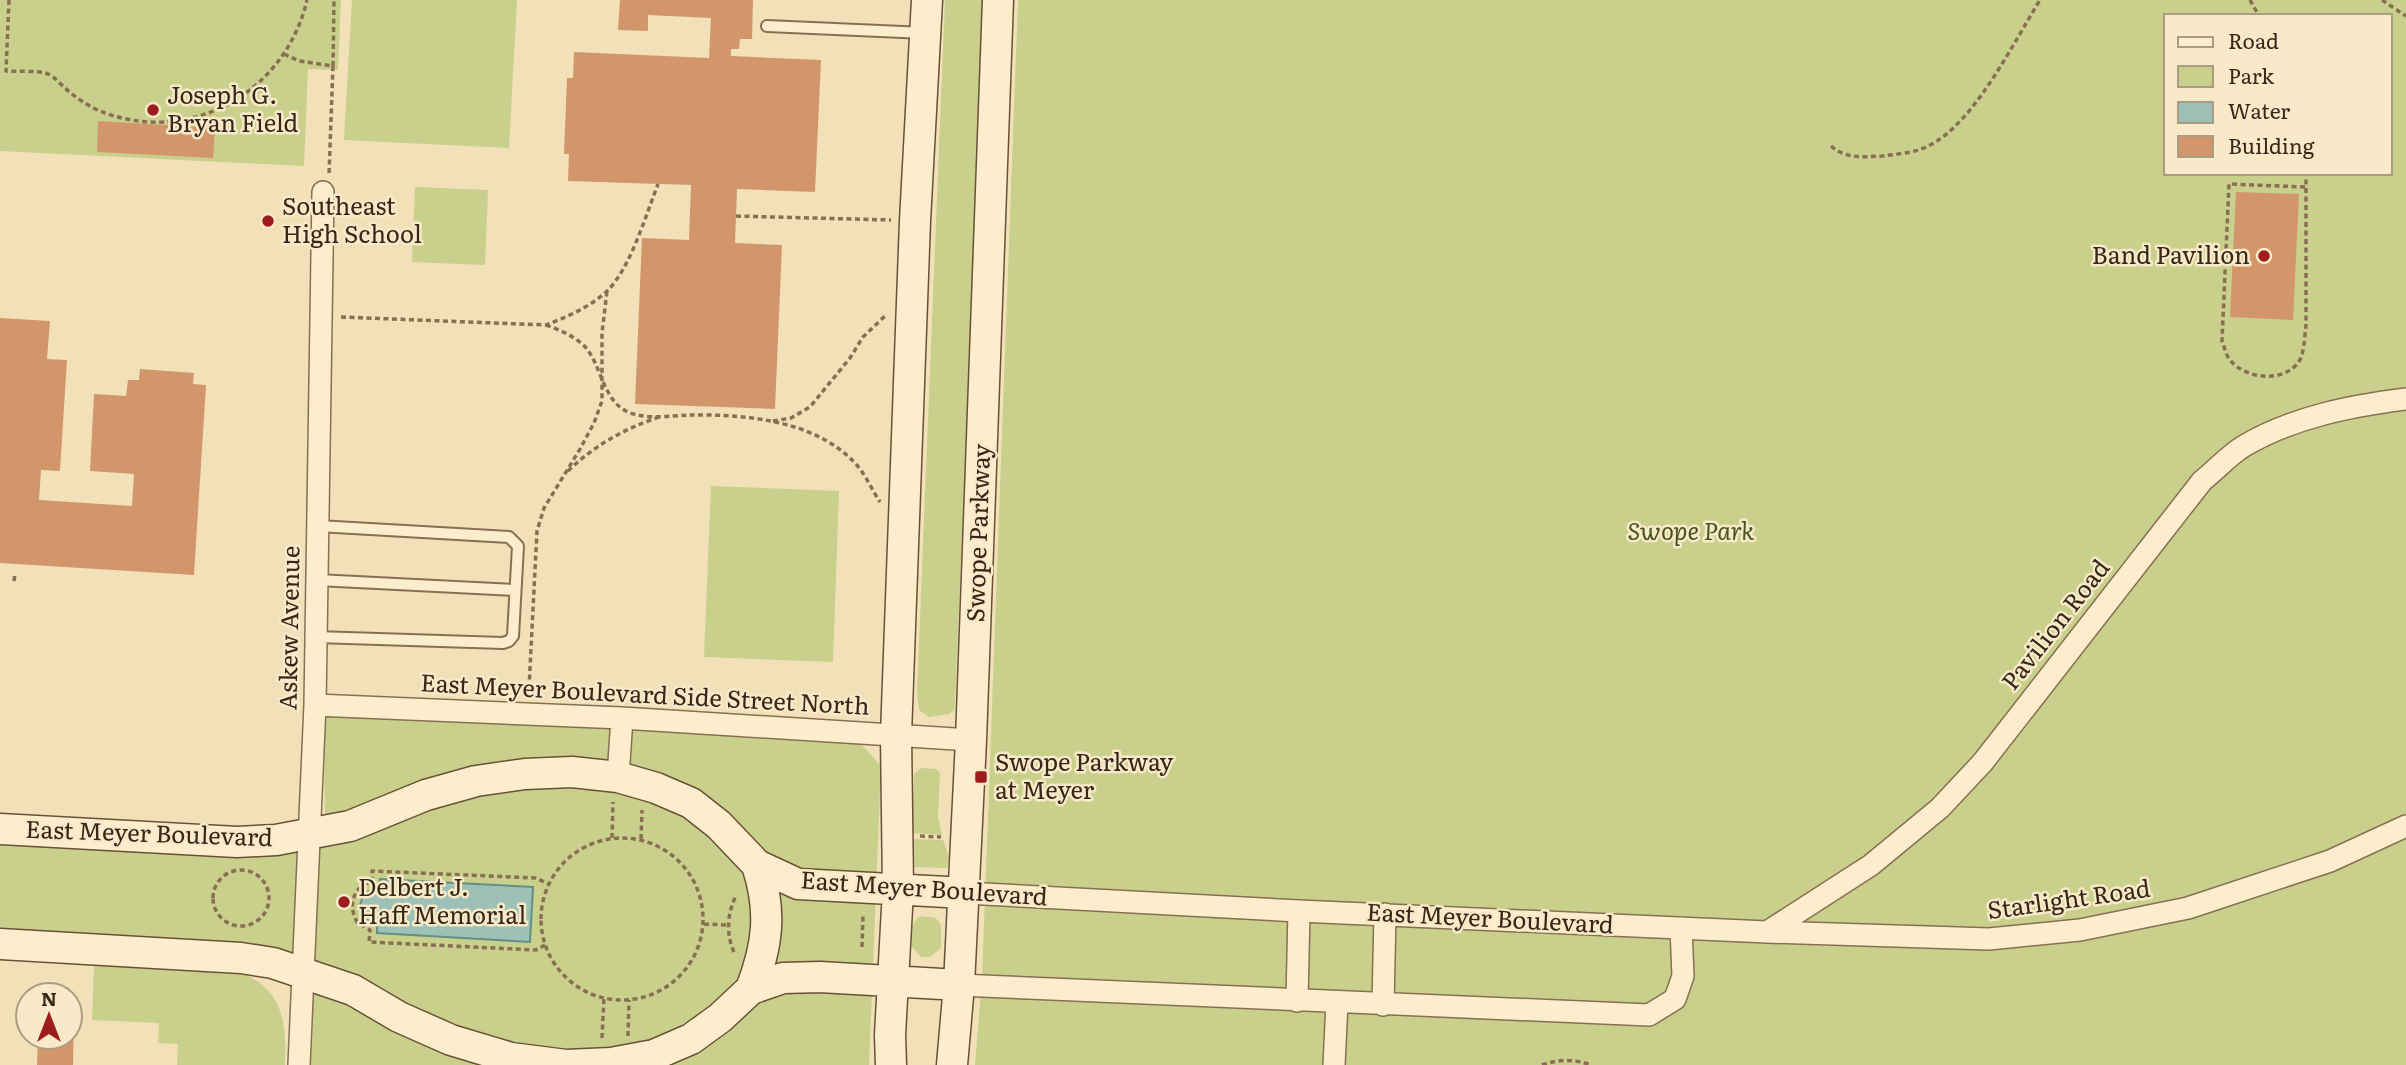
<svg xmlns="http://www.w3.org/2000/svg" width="2406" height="1065" font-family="Literata,serif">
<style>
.green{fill:#c8d08c;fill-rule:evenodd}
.water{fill:#9ec1b7;stroke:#658e84;stroke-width:2}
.building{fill:#d3966a}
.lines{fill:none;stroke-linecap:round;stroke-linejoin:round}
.lane-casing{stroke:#896f52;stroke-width:14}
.street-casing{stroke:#896f52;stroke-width:24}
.secondary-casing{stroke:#6a5036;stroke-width:33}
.path{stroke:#896f52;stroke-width:3.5;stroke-dasharray:5 3.5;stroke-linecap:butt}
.lane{stroke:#fceecc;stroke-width:10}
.street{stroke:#fceecc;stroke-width:21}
.secondary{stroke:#fceecc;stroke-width:30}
.poi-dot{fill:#9d1d1e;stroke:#f8eac8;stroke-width:2.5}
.labels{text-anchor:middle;stroke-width:5;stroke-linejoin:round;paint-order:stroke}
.poi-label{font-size:24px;fill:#362719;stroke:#f8eac8;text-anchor:start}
.park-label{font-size:24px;font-style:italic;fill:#46541d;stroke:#f8eac8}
.street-label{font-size:24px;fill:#362719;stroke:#f8eac8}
</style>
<rect width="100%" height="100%" fill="#f1e0b8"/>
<!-- green -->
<path class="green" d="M0 0H341L338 70 308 69 304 166 0 151Z
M352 0H517L509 148 344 140Z
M945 0H984L955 704 954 710 949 714 929 717 919 710 917 693Z
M1018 0H2406V1065H975L982 979ZM2166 16H2390V173H2166Z
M415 187 488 190 485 265 412 262Z
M711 486 839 491 833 662 704 657Z
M337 705 861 744 881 766 869 1065H310L311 999 274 950 0 932V839L325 841 324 712Z
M921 768 936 769 940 773 938 817 942 835 912 833 914 774Z
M912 839 943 840 949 857 947 868 912 867Z
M921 916 936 918 941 925V948L930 957H921L912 947C910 936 910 922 921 916Z
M94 965 246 975C285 993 286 1026 285 1065H177L178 1044 158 1043 159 1023 92 1020Z"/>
<!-- water -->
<path class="water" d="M380 879 533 887 530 942 377 933V924C361 920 355 906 366 892L379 888Z"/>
<!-- building -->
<path class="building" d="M620 0H753L752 39H740L739 49H731V56L821 60 815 192 737 189 735 243 782 245 775 409 635 404 642 238 689 240 691 185 568 181 569 154H564L567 78H573L574 52 709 58 711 18 648 15V31L618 30Z
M98 121 215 128 213 158 97 152Z
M2236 192 2299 194 2293 320 2230 317Z
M0 318 50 321 47 359 67 360 60 471 41 470 39 500 132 506 134 474 90 471 94 394 126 396 128 380H139L140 369 194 373 193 384 206 385 194 575 0 563Z
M70 1017H74L73 1065H37L38 1037H70Z"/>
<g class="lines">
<!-- lane casing -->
<g class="lane-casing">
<path id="lane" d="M767 26 925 33
M317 580 515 590
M316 637 503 643 509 641 513 636 518 546 509 537 318 526"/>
</g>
<!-- street casing -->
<g class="street-casing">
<path id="street" d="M315 705 622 718 971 740
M618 777 622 718
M965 893 1299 911 1767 932 1989 939 2080 930 2188 908 2330 861 2406 826
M1767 932 1871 865 1940 808 1983 762 2202 481C2216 470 2229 455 2244 446 2293 417 2351 406 2406 399
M959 985 1649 1015 1675 999 1683 976 1681 928
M1297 1001 1299 911
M1383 1005 1385 914
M299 1065 315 705 323 192
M1334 1065 1337 1003"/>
</g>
<!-- secondary casing -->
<g class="secondary-casing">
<path id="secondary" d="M0 829 237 842 276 840 350 826 426 795 476 781 525 774 572 772 618 777 656 788 691 803 719 825 757 865 798 884 965 893
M0 944 241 958 273 963 353 990 399 1017 451 1040 511 1058 566 1065 611 1063 654 1055 691 1039 720 1018 751 989 783 978 820 977 959 985
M751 989C768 945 772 911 757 865
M891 1065 890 1035 898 890 896 735 915 221 927 0
M952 1065 959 985 971 740 998 0"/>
</g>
<!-- path -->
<path class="path" d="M9 0 6 71C16 72 40 70 48 74 54 76 60 84 65 88 76 98 91 108 105 113 194 145 286 90 307 0
M2250 0 2259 16
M2382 0 2406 16
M284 54 299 61 333 66 329 174
M333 66 334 0
M1831 146C1846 159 1863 157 1882 156 1898 154 1916 153 1930 145 1975 122 2013 43 2040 0
M2305 187 2229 184 2222 341C2224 345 2225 352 2228 357 2241 378 2280 384 2297 364 2305 355 2304 338 2306 326V173
M736 216 891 220
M341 317 546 325C567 317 590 307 607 291 630 269 646 215 658 184
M546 325C560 330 577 337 587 349 601 367 604 400 626 411 643 420 670 416 689 415 744 414 814 420 854 462 865 473 872 490 880 502
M773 421 791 418 810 407 850 358 863 337 886 315
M568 471C595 445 624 429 659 417
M14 581 15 574
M529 688 537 531 544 508 580 449 594 423 602 401V333L607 291
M920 836 941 837
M541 919a81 81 0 1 1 162 0a81 81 0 1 1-162 0Z
M612 838 613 802
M641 839 642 810
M213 898a28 28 0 1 1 56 0a28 28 0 1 1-56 0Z
M704 924 729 925
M545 945 536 950 369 942 370 930 357 922C348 905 352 888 372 881V871L536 878 548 884
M862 947 863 915
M734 952C726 935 727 913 736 896
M628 1036 629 1000
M602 1038 604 998
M1542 1065C1558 1059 1575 1059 1591 1065"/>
<!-- lane -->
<use href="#lane" class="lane"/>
<!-- street -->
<use href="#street" class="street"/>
<!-- secondary -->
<use href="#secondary" class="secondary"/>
</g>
<!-- markers -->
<g class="poi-dot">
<circle cx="153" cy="110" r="7"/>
<circle cx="268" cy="221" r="7"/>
<circle cx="2264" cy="256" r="7"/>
<rect x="974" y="770" width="14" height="14" rx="3.5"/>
<circle cx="344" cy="902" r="7"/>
</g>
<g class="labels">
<!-- poi labels -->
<g class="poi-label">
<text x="167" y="104">Joseph G.<tspan x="167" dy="28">Bryan Field</tspan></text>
<text x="282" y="215">Southeast<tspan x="282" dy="28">High School</tspan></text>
<text x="2250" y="264" text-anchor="end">Band Pavilion</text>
<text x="995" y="771">Swope Parkway<tspan x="995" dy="28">at Meyer</tspan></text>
<text x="358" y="896">Delbert J.<tspan x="358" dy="28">Haff Memorial</tspan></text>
</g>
<!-- park labels -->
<g class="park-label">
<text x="1691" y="540">Swope Park</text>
</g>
<!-- street labels -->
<g class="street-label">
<text transform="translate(979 533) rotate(-88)" y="8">Swope Parkway</text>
<text transform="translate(2056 625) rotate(-52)" y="8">Pavilion Road</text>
<text transform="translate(290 628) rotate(-89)" y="8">Askew Avenue</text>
<text transform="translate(645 695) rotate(3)" y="8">East Meyer Boulevard Side Street North</text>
<text transform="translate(149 834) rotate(2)" y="8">East Meyer Boulevard</text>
<text transform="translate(924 889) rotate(4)" y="8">East Meyer Boulevard</text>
<text transform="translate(2069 900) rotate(-8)" y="8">Starlight Road</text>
<text transform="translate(1490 919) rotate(3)" y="8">East Meyer Boulevard</text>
</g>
</g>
<!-- legend -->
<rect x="2164" y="14" width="228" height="161" fill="#f8eac8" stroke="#aa9c82" stroke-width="2"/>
<rect x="2178" y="37" width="35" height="10" fill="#fceecc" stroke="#aa9c82" stroke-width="2"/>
<text x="2228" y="49" font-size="21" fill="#362719">Road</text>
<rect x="2178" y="66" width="35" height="21" fill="#c8d08c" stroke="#aa9c82" stroke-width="2"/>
<text x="2228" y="84" font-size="21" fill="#362719">Park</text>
<rect x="2178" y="102" width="35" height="21" fill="#9ec1b7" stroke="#aa9c82" stroke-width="2"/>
<text x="2228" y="119" font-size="21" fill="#362719">Water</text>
<rect x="2178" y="136" width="35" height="21" fill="#d3966a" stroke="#aa9c82" stroke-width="2"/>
<text x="2228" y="154" font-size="21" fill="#362719">Building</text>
<!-- north arrow -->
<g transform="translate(49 1016)"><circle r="33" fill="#f8eac8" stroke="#aa9c82" stroke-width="2"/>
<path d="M0-5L12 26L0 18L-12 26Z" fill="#9d1d1e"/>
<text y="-10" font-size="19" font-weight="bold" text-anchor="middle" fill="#362719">N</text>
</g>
</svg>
